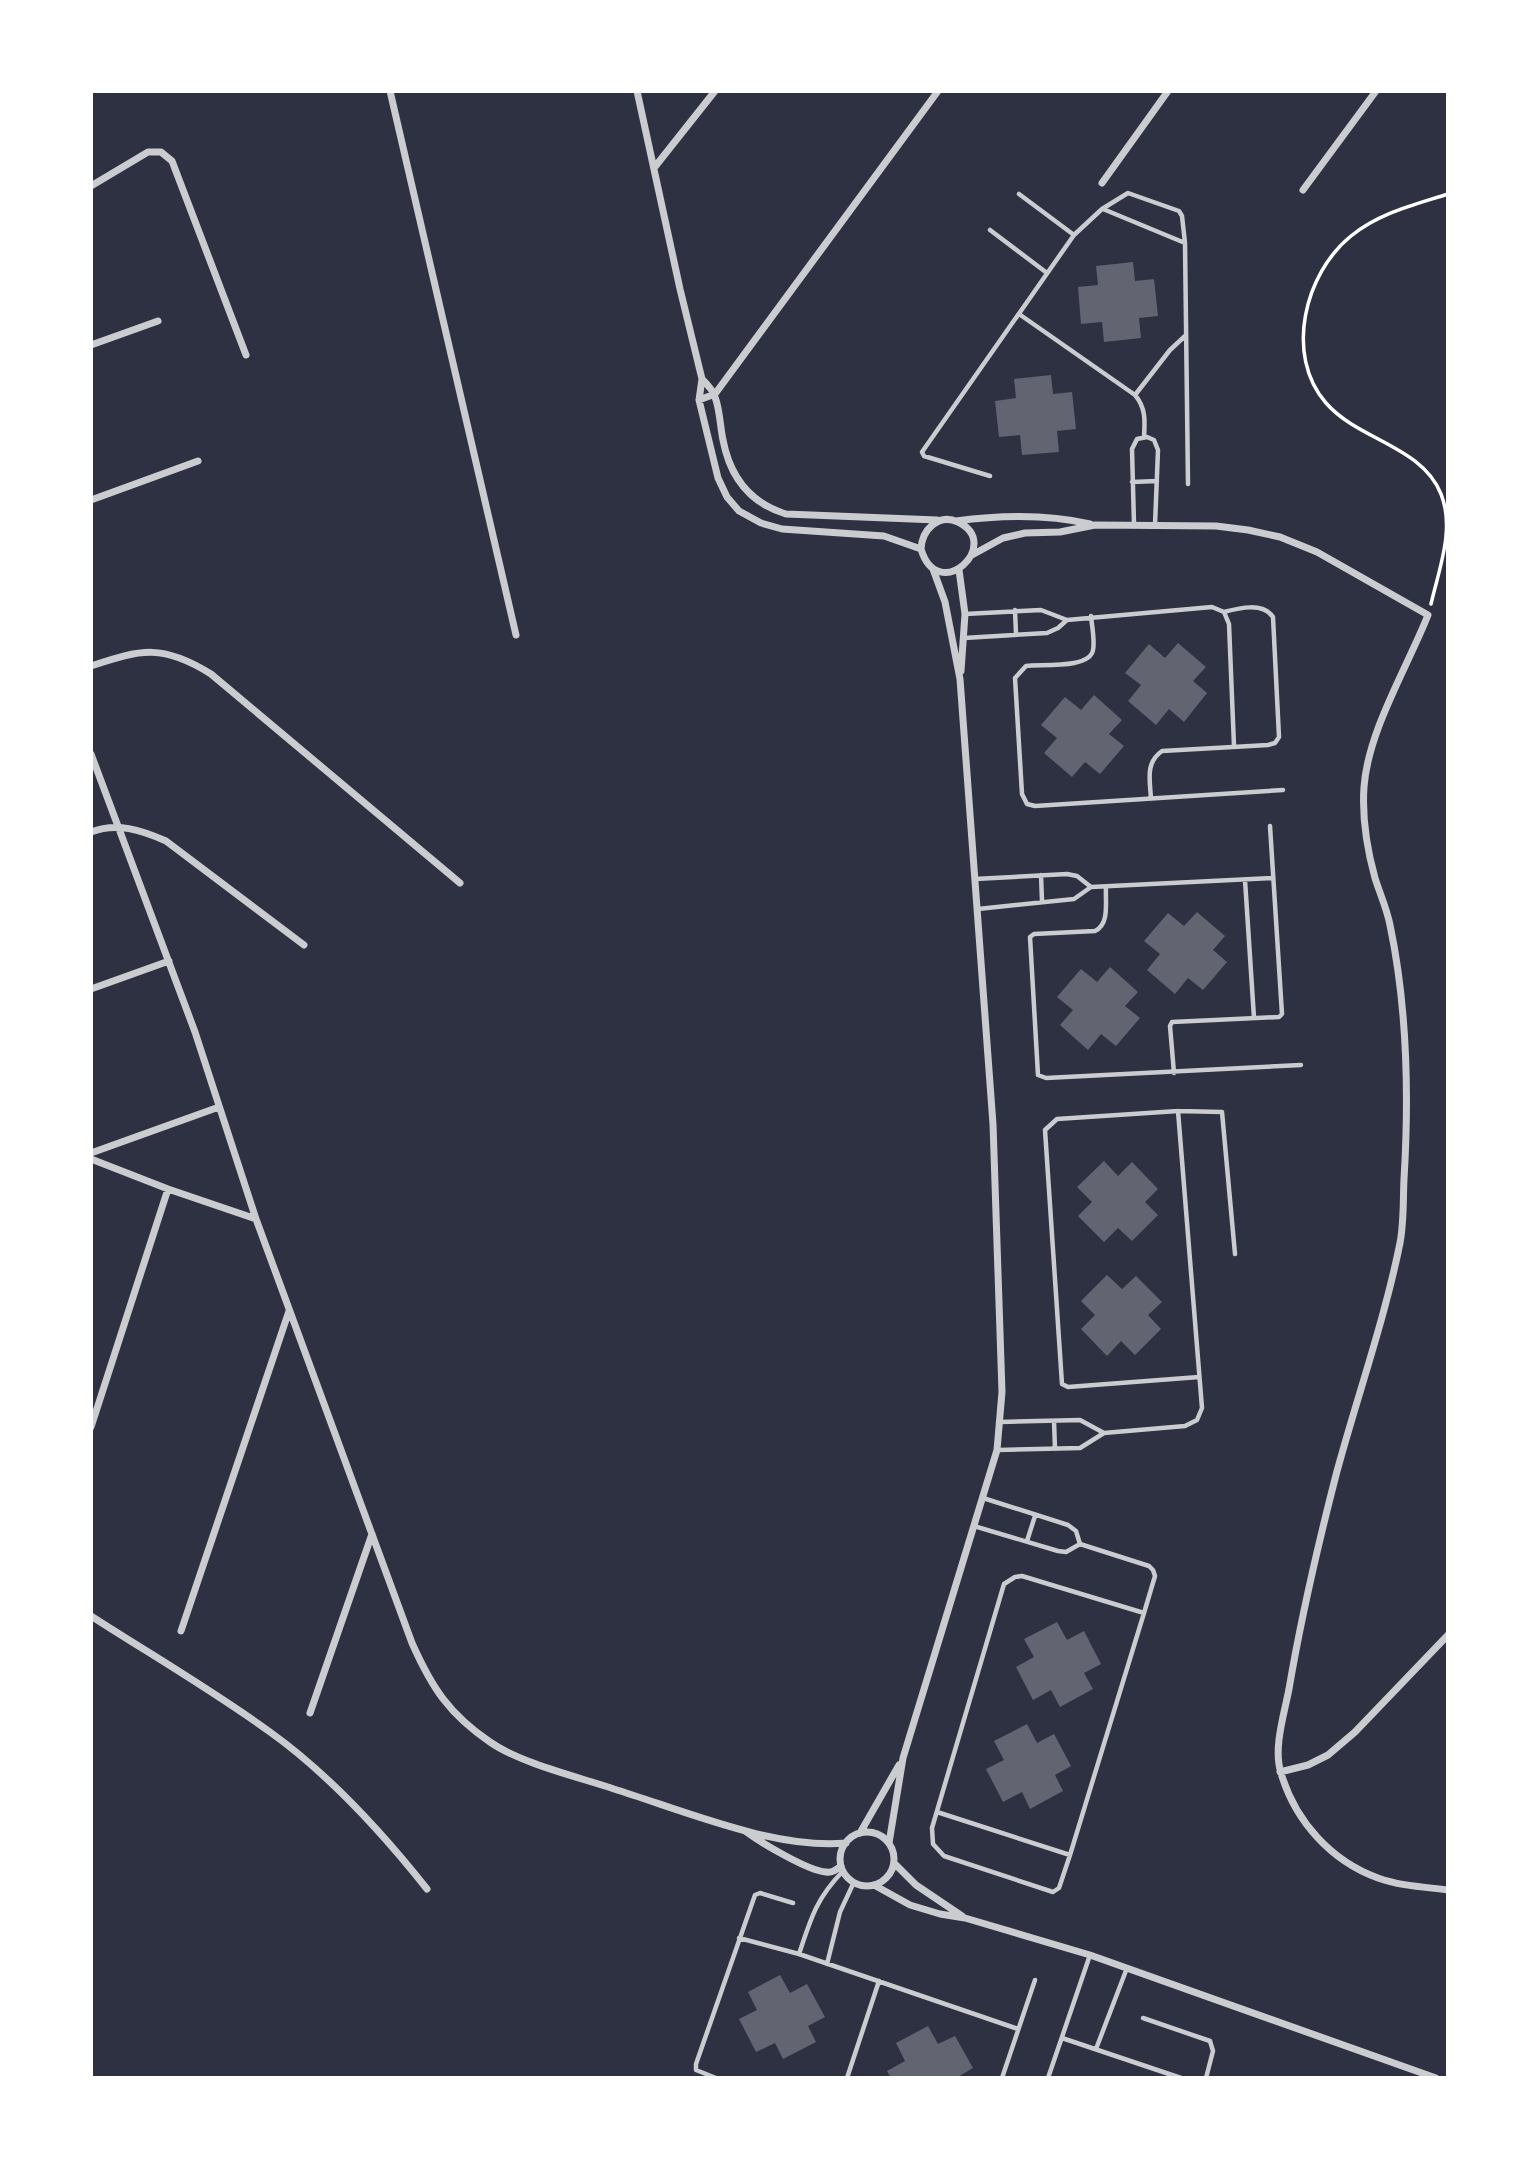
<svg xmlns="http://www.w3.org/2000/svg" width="1539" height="2169" font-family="'Roboto Serif',serif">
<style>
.building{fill:#626471}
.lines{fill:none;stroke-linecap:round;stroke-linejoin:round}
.path{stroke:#fff;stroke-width:3.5}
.service{stroke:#caccd0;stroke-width:4.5}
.minor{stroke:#caccd0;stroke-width:7}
</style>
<rect width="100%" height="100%" fill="#2d3142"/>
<!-- building -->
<path class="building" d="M1133 262 1135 281 1154 279 1158 316 1139 318 1141 338 1104 342 1102 322 1081 324 1078 287 1098 285 1096 266Z
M1051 375 1053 394 1072 392 1076 429 1057 431 1059 452 1022 455 1020 435 999 437 995 401 1016 398 1014 379Z
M1178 643 1206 667 1193 681 1207 693 1184 722 1169 709 1156 725 1128 701 1141 685 1125 673 1149 644 1165 658Z
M1094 695 1122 720 1109 734 1124 746 1100 774 1085 762 1072 777 1044 753 1057 738 1041 725 1065 697 1081 710Z
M1197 912 1225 936 1213 950 1227 962 1203 990 1188 978 1175 994 1147 970 1160 954 1144 941 1168 913 1184 926Z
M1110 967 1138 992 1125 1006 1140 1018 1116 1046 1101 1034 1088 1050 1060 1025 1073 1010 1057 997 1081 969 1097 982Z
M1104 1161 1118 1176 1132 1162 1158 1189 1145 1202 1158 1215 1132 1241 1118 1228 1104 1242 1078 1216 1092 1202 1077 1187Z
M1107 1275 1122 1289 1136 1276 1162 1302 1148 1315 1161 1329 1135 1355 1121 1341 1107 1356 1081 1329 1095 1315 1081 1301Z
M1057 1622 1067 1640 1084 1631 1101 1664 1084 1673 1093 1689 1060 1707 1051 1690 1033 1700 1016 1667 1034 1657 1024 1639Z
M1027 1724 1037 1743 1054 1734 1071 1766 1055 1775 1063 1791 1030 1809 1022 1792 1003 1802 986 1769 1004 1760 994 1741Z
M780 1975 790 1993 807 1984 825 2017 808 2026 816 2042 783 2059 775 2043 756 2052 739 2019 757 2010 748 1992Z
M928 2026 938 2044 955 2036 973 2068 956 2078H891L887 2071 905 2061 896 2043Z"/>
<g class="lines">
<!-- path -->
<path class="path" d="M1431 604C1439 569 1455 529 1441 494 1422 446 1358 440 1326 403 1284 355 1305 273 1351 236 1379 213 1414 205 1448 194"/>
<!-- service -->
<path class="service" d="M1019 194 1074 235
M1103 209 1185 243
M990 230 1047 273
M1019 314 1135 395C1146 408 1145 421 1144 437
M1135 395 1170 350 1185 336
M990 476 924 456 922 452 1074 235 1102 209 1128 193 1179 211 1182 216 1185 243 1188 484
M1132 482 1157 481
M1134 524 1132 449 1137 439 1147 437 1154 440 1158 450 1155 525
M1015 610 1016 634
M1091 616C1092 627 1095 640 1093 650 1090 669 1042 664 1026 666L1015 678 1022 794 1027 804 1035 806 1283 790
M1067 620 1212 607 1224 612 1229 624 1234 746
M964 638 1047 633 1058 628 1067 620 1041 610 965 614
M1151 799C1150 780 1145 763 1162 751L1268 745 1275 743 1279 737 1273 617C1263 602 1239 608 1224 612
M1041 875 1042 901
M975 879 1067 874 1077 876 1091 887 1074 899 978 909
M1245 880 1254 1018
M1091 887 1273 878
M1106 887C1105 902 1110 924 1095 931L1034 934 1030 937 1038 1075 1046 1078 1301 1065
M1174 1073 1170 1026 1172 1022 1279 1017 1282 1014 1270 826
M1199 1377 1068 1387 1062 1384 1045 1130 1057 1119 1178 1111 1222 1112 1235 1254
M1054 1421 1055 1449
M1104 1433 1185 1426 1197 1420 1202 1408 1178 1111
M998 1450 1080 1448 1104 1433 1080 1420 1000 1422
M974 1526 1058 1551 1066 1552 1080 1544 1076 1531 1068 1525 983 1498
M1027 1541 1035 1516
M1080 1544 1149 1566 1153 1570 1155 1576 1144 1613 1070 1855 1059 1888 1053 1892 944 1856 933 1844 932 1828 1004 1584 1015 1577 1022 1576 1144 1613
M937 1812 1070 1855
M739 1938 799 1954 1018 2029
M799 1954C811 1918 816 1899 843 1871
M827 1964 840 1912 854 1882
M1143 2018 1210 2041 1213 2051 1206 2078
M1062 2038 1181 2078
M1096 2049 1127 1968
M716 2078 696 2070V2064L755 1895 760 1893 793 1903
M847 2078 879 1981
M1002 2078 1035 1980
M1048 2078 1090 1955"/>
<!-- minor -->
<path class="minor" d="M390 91 516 635
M637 91 680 289 702 379 699 400 718 478 727 497 739 511 761 523 782 529 884 536 921 549C938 606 1004 544 958 522 938 513 922 530 921 549
M654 168 715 91
M1102 183 1168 91
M91 186 148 152H161L172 161 246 355
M1303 190 1376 91
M91 345 158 321
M702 379C707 384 713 390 715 397 720 410 720 426 723 440 730 477 750 503 786 514L937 520
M699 400 715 394 938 91
M91 500 198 461
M956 521C1001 515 1047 514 1090 524
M972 555 1003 538 1025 533 1060 532 1095 525 1216 526 1248 530 1280 537 1317 552 1428 615C1407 668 1368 731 1364 787 1362 816 1367 849 1375 878 1380 894 1387 909 1390 925 1407 1006 1409 1097 1404 1179 1403 1200 1404 1222 1400 1243 1384 1322 1357 1397 1336 1475 1318 1545 1301 1618 1289 1689 1284 1715 1273 1748 1281 1773 1295 1821 1331 1861 1378 1878 1400 1886 1425 1887 1448 1890
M959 570 965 614 961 671
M91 666C142 649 163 644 211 674L460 883
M91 754 195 1032 256 1219 412 1643C432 1688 449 1714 490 1742 520 1763 578 1777 614 1789 682 1810 776 1850 846 1843
M91 832C117 822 141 830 166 841L304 945
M91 989 169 961
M91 1153 219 1107
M91 1159 168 1189 256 1219
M91 1427 168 1189
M91 1616C150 1654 212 1690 270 1732 330 1775 381 1831 427 1889
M181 1631 289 1311
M310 1713 372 1534
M1280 1772 1308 1765 1328 1755 1355 1732 1448 1635
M745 1831C760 1842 808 1871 826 1872 832 1873 836 1870 841 1866
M840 1859a27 27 0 1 1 54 0a27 27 0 1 1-54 0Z
M860 1833 899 1765
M889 1843 903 1758 997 1450 1002 1392 993 1124 960 679 945 602 933 569
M894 1863 916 1885 962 1916
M874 1885 910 1905 940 1914 965 1918 1090 1955 1436 2078"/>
</g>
<!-- border -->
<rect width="1539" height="2169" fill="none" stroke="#ffffff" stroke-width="186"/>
</svg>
